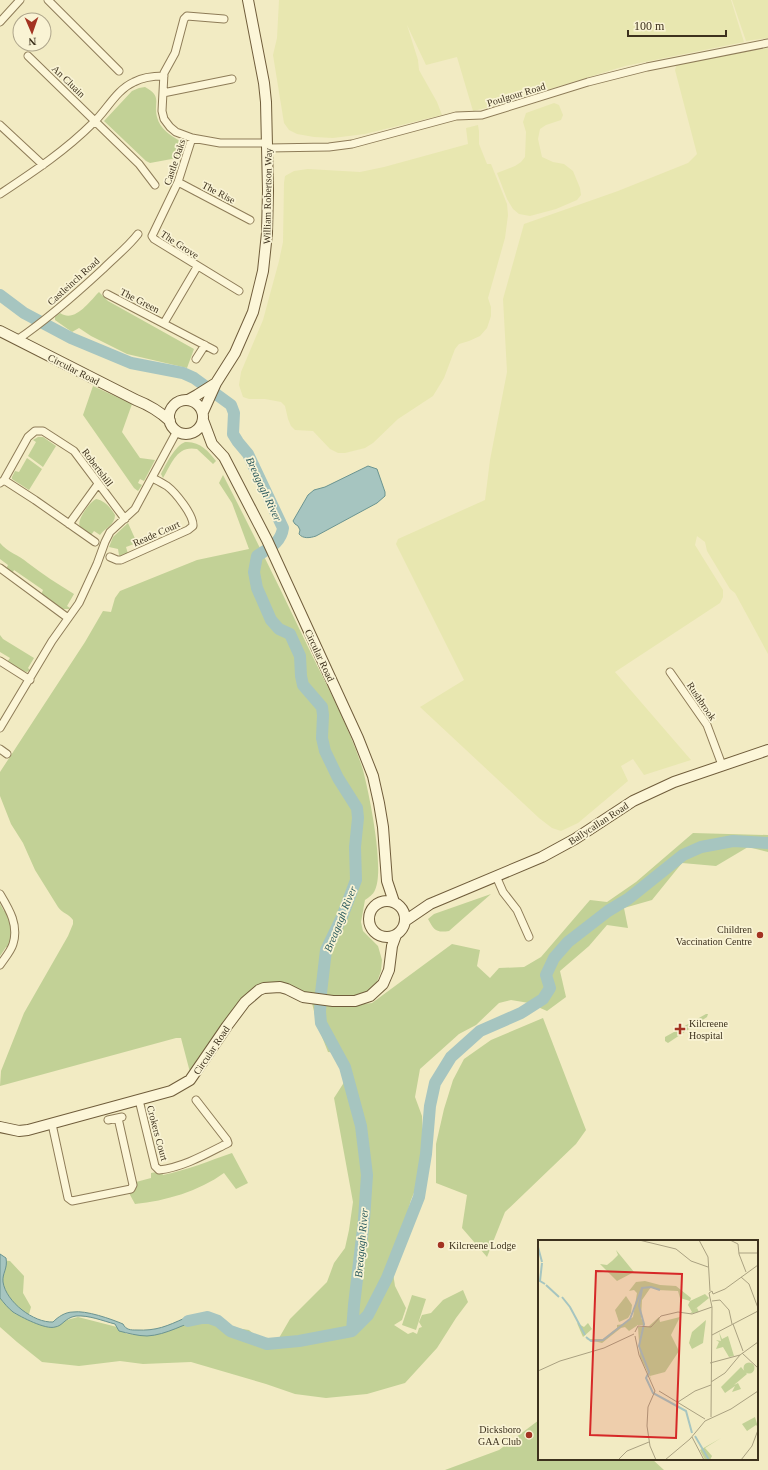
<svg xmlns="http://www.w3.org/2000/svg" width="768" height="1470" font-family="Georgia,serif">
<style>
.farmland{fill:#e8e7b0}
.green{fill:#c2d196}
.water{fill:#a6c5c0;stroke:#6b9490}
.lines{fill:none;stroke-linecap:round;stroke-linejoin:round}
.river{stroke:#a6c5c0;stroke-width:12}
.street-casing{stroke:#8e7c58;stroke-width:9}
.secondary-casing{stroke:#705d3b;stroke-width:12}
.street{stroke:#fcf6d8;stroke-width:7}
.secondary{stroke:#fcf6d8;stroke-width:10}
.poi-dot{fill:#a33322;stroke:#f9f3d4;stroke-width:1.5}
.labels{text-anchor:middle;stroke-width:3.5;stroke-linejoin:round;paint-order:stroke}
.street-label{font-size:10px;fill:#3d311d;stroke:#f9f3d4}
.poi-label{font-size:10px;fill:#3d311d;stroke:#f9f3d4;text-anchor:end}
.water-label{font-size:11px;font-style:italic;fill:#2b5a5e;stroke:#f9f3d4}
.inset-river{fill:none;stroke:#a6c5c0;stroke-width:2}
.inset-road{fill:none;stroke:#aaa181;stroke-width:1}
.view{fill:#d62828;fill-opacity:0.15;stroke:#d62828;stroke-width:2}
.inset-edge{fill:none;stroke:#3d311d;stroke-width:2}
</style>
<rect width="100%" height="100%" fill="#f2ebc3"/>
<!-- farmland -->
<path class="farmland" d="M279 0H731L744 42 625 66 494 106 473 111 457 57 426 65 407 25 418 60 419 70 437 102 442 115 365 134 333 138 314 137 297 134 289 130 284 123 273 55 277 38Z
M732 0H768V38L746 41Z
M768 48V654L735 593 730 589 707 551 705 542 697 536 695 545 723 590V597L720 603 615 672 691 760 644 775 633 759 621 766 628 781 578 823 561 831 552 828 539 818 420 707 464 680 396 544 398 539 485 500 490 460 507 372 503 299 524 224 618 191 688 163 697 154 675 70 677 63Z
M554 103 559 105 563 115 561 120 546 125 540 129 538 139 542 157 553 162 564 164 573 171 580 188 581 195 577 200 556 209 530 216 519 214 513 209 507 199 497 173 515 166 521 162 525 157 526 132 523 122 526 113Z
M478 125 479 131V144L487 164H491L507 204 508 215 505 238 488 298 491 307V316L487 328 480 336 469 341 459 344 455 349 444 378 433 396 398 419 373 443 365 448 345 453H338L330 449 313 431 295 430 291 426 288 419 285 406 281 402 265 399H249L243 397 239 385 241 372 263 320 279 261 283 242 284 183 285 176 294 171 308 169 360 172 384 167 468 144 466 128Z"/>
<!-- green -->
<path class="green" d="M145 87C163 97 153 102 157 117 160 129 170 135 180 141L177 158 150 163 146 161 104 121 132 91 139 88Z
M99 292 108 301 194 349 187 368 127 354 91 336 79 328 72 332 55 320V317L60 313C75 323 89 302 99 292Z
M93 386 132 404 122 432 140 458 155 460 144 481 140 479 138 483 142 485 138 491 134 488 83 415Z
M38 437H43L56 446 43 467 28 456 36 442 33 440Z
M185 442C200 441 208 451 216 461L213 464 197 449C177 445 172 463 163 478L161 474C166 464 175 446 185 442Z
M27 458 42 469 29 490 12 479V477L15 471 19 472Z
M223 475C253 533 282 592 310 651 329 690 350 729 363 770 369 793 385 869 375 890 373 895 369 897 365 900L361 922 363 931 378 946 382 960 381 971 377 982 369 992 357 998 333 999 258 986C230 1004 208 1047 191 1076L181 1038H176L0 1086 1 1071 24 1013 68 936 73 924V920C69 914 62 913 58 907L35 870 23 843 11 824 0 796V772L85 642 103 611 111 612 115 598 120 591 197 560 249 549 232 503 219 483Z
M96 499C104 500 111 508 115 515 115 525 105 528 100 535L94 531 91 535C88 532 82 530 80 527 76 520 90 502 96 499Z
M128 523 137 543 126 547 128 554 121 557 119 555 118 549 109 547 113 537Z
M0 543C7 552 19 555 28 563 42 574 58 584 74 594L67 606 70 608 69 609H64L63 610 41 595 43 590 14 570 12 574 6 569 8 565 0 559Z
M0 635 3 639 34 658 28 668 30 670 27 672 23 671 22 672 7 662 10 658 0 652Z
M693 833 768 835V852L748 847 716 866 682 863 652 900 624 908 628 928 607 925 589 946 560 971 566 997 547 1011 529 1003 511 1000 499 1003 476 1025 459 1034 420 1069 415 1097 422 1116 423 1141 418 1183 411 1200 392 1266 395 1286 406 1308 402 1320 394 1325 408 1334 413 1332 417 1334 419 1328 422 1327 419 1322 422 1315 431 1313 443 1300 463 1290 468 1302 456 1318 437 1348 405 1383 367 1394 326 1398 295 1394 266 1384 191 1362 143 1364 120 1361 79 1366 42 1362 17 1342 0 1327V1260L10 1261 24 1276 23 1293 31 1307 28 1318 50 1327 63 1321 78 1317 117 1327 127 1334 142 1335 168 1328 189 1320 209 1319 230 1327 249 1330 266 1344 279 1338 290 1319 327 1282 334 1263 345 1248 349 1230 353 1202 334 1098 343 1084 348 1066 337 1053 328 1052 317 1024 312 1003 346 1006 372 1003 452 944 480 950 477 966 490 978 499 968 524 967 541 957 590 900 607 902 636 882Z
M491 894 449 931C436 933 434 930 428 919L434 914Z
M0 904 4 911H7C12 925 12 932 9 947H6L0 956Z
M706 1014H708L707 1017 668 1043 665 1041V1037Z
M543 1018 586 1130 576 1144 505 1212 487 1257 462 1228 467 1195 436 1183V1144L444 1109 453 1080 464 1059 491 1040Z
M232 1153 248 1183 236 1189 224 1173C199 1191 166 1201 135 1204L129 1193 136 1182 151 1178V1173L162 1171 163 1175C187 1170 209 1161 232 1153Z
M412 1295 426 1299 416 1330 402 1325Z
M539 1420V1459H652L664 1470H445L499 1450Z"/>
<!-- water -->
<path class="water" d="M368 466 377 469 385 492V496L377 503 316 536C310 538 303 539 299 534L300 530 298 526 295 524 293 521 308 495 314 490 325 487Z
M0 1254 6 1258C8 1269 2 1273 3 1282 6 1302 34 1323 53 1322 58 1317 65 1312 73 1312 86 1310 111 1319 123 1324 126 1330 131 1330 136 1330 157 1331 167 1326 185 1318 191 1316 198 1316 204 1315V1318C185 1323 167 1335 147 1336 138 1336 127 1333 119 1331L115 1324C103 1321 89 1315 76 1316 64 1318 63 1326 55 1327 46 1330 21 1317 13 1312 8 1308 4 1303 0 1298Z"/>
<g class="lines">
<!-- river -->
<path class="river" d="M0 295 24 313 71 338 131 363 183 373 194 378 231 405 234 413 233 434 238 442 248 454 283 528C281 543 269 548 257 556L254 572 257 588 271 620 279 629 290 634 300 656 301 676 303 685 322 707 323 715 322 738 325 751 338 778 357 808 358 818 355 847 356 880 342 917 326 950 321 993 320 1012 321 1023 345 1067 361 1126 367 1175 364 1220 354 1305 352 1331
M188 1321 207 1317 218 1321 230 1331 267 1344 299 1341 352 1331 368 1315 387 1278 419 1197 426 1154 430 1106 435 1083 451 1057 480 1031 521 1013 543 999 550 988 546 975 554 958 568 942 608 911 628 899 683 855 701 847 733 841 768 843"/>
<!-- street casing -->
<g class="street-casing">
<path id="street" d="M48 0 119 71
M0 22 20 0
M28 56 139 164 155 185
M163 93 232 79
M0 125 43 165
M192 138 176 132 170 127 164 119 162 111 164 73 175 53 184 19 187 16 224 19
M268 148 329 147 352 144 456 116 482 115 588 82 647 67 768 43
M178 182 250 220
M0 194C33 172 65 151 93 123 107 110 116 90 134 82 143 77 154 76 164 76
M239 291 154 239 152 236 178 182 192 138 220 143H268
M107 294 214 350
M164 323 197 267
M17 340C48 319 76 294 103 269 115 257 128 247 138 234
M196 359 205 345
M4 480 35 500 95 542
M0 483 4 480 28 437 35 431H43L74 451 125 519
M69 524 98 484
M110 557 117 560H121L188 530 193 526C194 515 175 492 167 486 162 483 157 480 152 478
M0 568 68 618
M0 661 30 680
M670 672 707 725 722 765
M0 728 52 641 79 603 97 564 105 542 110 532 135 509 177 431
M0 749 7 754
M496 876 503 892 517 910 529 937
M0 894C9 909 19 925 13 944 11 951 4 959 0 965
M139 1100 155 1166 159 1170C184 1167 206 1154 228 1143L227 1140 196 1100
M108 1120 122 1117
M52 1124 68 1198 72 1201 131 1189 133 1185 118 1118"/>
</g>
<!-- secondary casing -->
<g class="secondary-casing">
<path id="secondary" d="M0 331 136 400C149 405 159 411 170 421
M169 417a17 17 0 1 1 34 0a17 17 0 1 1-34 0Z
M188 400 197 395 216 383
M203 412 216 383 235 353 253 312 263 271 267 233 268 191 266 102 264 83 248 0
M203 420 212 444 224 457 267 540 358 738 373 776 379 803 383 827 387 881 394 902
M369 919a18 18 0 1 1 36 0a18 18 0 1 1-36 0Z
M405 921 430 904 542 857 575 839 633 801 674 782 768 750
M0 1127 19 1131 28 1130 171 1091 190 1080 227 1026 245 1002 259 990 264 988 280 987 287 989 303 997 333 1001H355L370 996 383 984 389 970 392 946 396 935"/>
</g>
<!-- street -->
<use href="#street" class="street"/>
<!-- secondary -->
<use href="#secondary" class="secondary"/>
</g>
<!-- markers -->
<g class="poi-dot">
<circle cx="760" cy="935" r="4"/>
<path d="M678 1023h4v4h4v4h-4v4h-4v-4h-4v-4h4z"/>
<circle cx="441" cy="1245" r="4"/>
<circle cx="529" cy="1435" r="4"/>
</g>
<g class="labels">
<!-- street labels -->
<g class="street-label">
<text transform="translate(69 81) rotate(44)" y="4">An Cluain</text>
<text transform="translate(516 94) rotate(-17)" y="4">Poulgour Road</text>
<text transform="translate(174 162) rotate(-71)" y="4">Castle Oaks</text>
<text transform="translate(219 192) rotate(28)" y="4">The Rise</text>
<text transform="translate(267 196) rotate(-89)" y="4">William Robertson Way</text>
<text transform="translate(180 244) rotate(33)" y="4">The Grove</text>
<text transform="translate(73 281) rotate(-42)" y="4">Castleinch Road</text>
<text transform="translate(140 300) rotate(27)" y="4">The Green</text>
<text transform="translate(74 369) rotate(27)" y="4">Circular Road</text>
<text transform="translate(98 467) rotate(53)" y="4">Robertshill</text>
<text transform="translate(156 533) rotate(-24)" y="4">Reade Court</text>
<text transform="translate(320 655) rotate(65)" y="4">Circular Road</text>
<text transform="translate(702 701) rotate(56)" y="4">Rushbrook</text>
<text transform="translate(598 823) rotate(-33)" y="4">Ballycallan Road</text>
<text transform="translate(211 1050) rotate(-56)" y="4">Circular Road</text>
<text transform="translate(158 1133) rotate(75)" y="4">Crokers Court</text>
</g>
<!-- poi labels -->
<g class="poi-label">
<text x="752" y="933">Children<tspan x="752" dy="12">Vaccination Centre</tspan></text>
<text x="689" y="1027" text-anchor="start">Kilcreene<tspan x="689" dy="12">Hospital</tspan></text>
<text x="449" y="1249" text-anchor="start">Kilcreene Lodge</text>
<text x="521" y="1433">Dicksboro<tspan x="521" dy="12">GAA Club</tspan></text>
</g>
<!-- water labels -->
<g class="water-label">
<text transform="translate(264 489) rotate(65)" y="4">Breagagh River</text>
<text transform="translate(340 919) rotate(-68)" y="4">Breagagh River</text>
<text transform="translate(361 1243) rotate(-85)" y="4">Breagagh River</text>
</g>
</g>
<!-- overview -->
<g transform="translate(538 1240)">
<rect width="220" height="220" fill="#f2ebc3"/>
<path d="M78 10 96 32 79 41 62 24 69 25 74 21 80 15ZM107 41 122 45 138 46 153 58 152 61 167 54 171 58 156 70 159 68 161 72 151 74 154 72 150 65 152 61 142 58 140 51 120 50 113 47 104 60 103 78 107 85H100L91 91 87 87 83 88 64 103 48 99H65L79 88V85L86 84 95 77 99 53 96 50 91 51 98 42ZM88 56 94 65 93 73 90 78 81 82 77 70ZM121 77 122 82 142 77 133 95 141 111 127 132 112 136 114 141 102 117 100 87H110ZM168 80 165 103 154 109 151 103 154 92ZM39 83 46 87 50 83 54 89 45 97ZM181 92 184 99 190 96 196 116 191 117 185 107 178 109 181 102 178 100 183 101ZM205.5 128a5.5 5.5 0 1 1 11 0a5.5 5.5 0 1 1-11 0ZM203 127 209 134 196 145 200 143 203 149 194 152 197 146 187 153 183 147ZM217 177 220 187 218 185 209 191 204 184ZM183 198 167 208 174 216 172 220H167L162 210Z" fill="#c2d196"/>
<path class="inset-river" d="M0 7 4 22M4 23 2 41 7 44M8 45 21 57M104 49 101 66 106 84 101 106 111 132 108 138 115 153 148 171 154 193M24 57 32 67 47 95M48 97 53 101 65 100 92 79 104 48 113 47 122 50M157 196 171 220"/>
<path class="inset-road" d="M101 0 138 9 153 21 170 27M161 0 170 17 172 51M192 0 200 4 201 14 208 32M201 13H220M203 37 211 44 220 68M175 54 187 49 220 25M174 61 182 60 191 70 194 84M195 84 205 111M97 92 100 86 113 87 123 76 140 72 154 74 174 67 171 53 174 51 175 54M174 95 220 71M97 96 101 115 117 151M204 113 220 128M172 123 202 115M0 131 22 121 66 108 96 94M173 142 187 133 202 115 220 102M117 151 110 167 109 186 112 206 118 220M121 151 167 179M140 162 157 151 173 145M173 177 174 67M154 197 166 220M80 220 89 211 111 202M127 220 152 199 167 181 193 169 220 151M203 220 214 206 220 190"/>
<path class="view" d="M58 31 144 34 138 198 52 195Z"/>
<rect width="220" height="220" class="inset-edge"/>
</g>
<!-- north arrow -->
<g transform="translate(32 32) rotate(178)"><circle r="19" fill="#f9f3d4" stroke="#aea58b"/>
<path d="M0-3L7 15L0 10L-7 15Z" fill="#a33322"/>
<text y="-6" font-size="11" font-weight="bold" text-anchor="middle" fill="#3d311d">N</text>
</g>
<!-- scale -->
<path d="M628 30v6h98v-6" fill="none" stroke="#3d311d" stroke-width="2"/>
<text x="634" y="30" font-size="12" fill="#3d311d" stroke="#f9f3d4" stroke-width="3" paint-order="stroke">100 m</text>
</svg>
